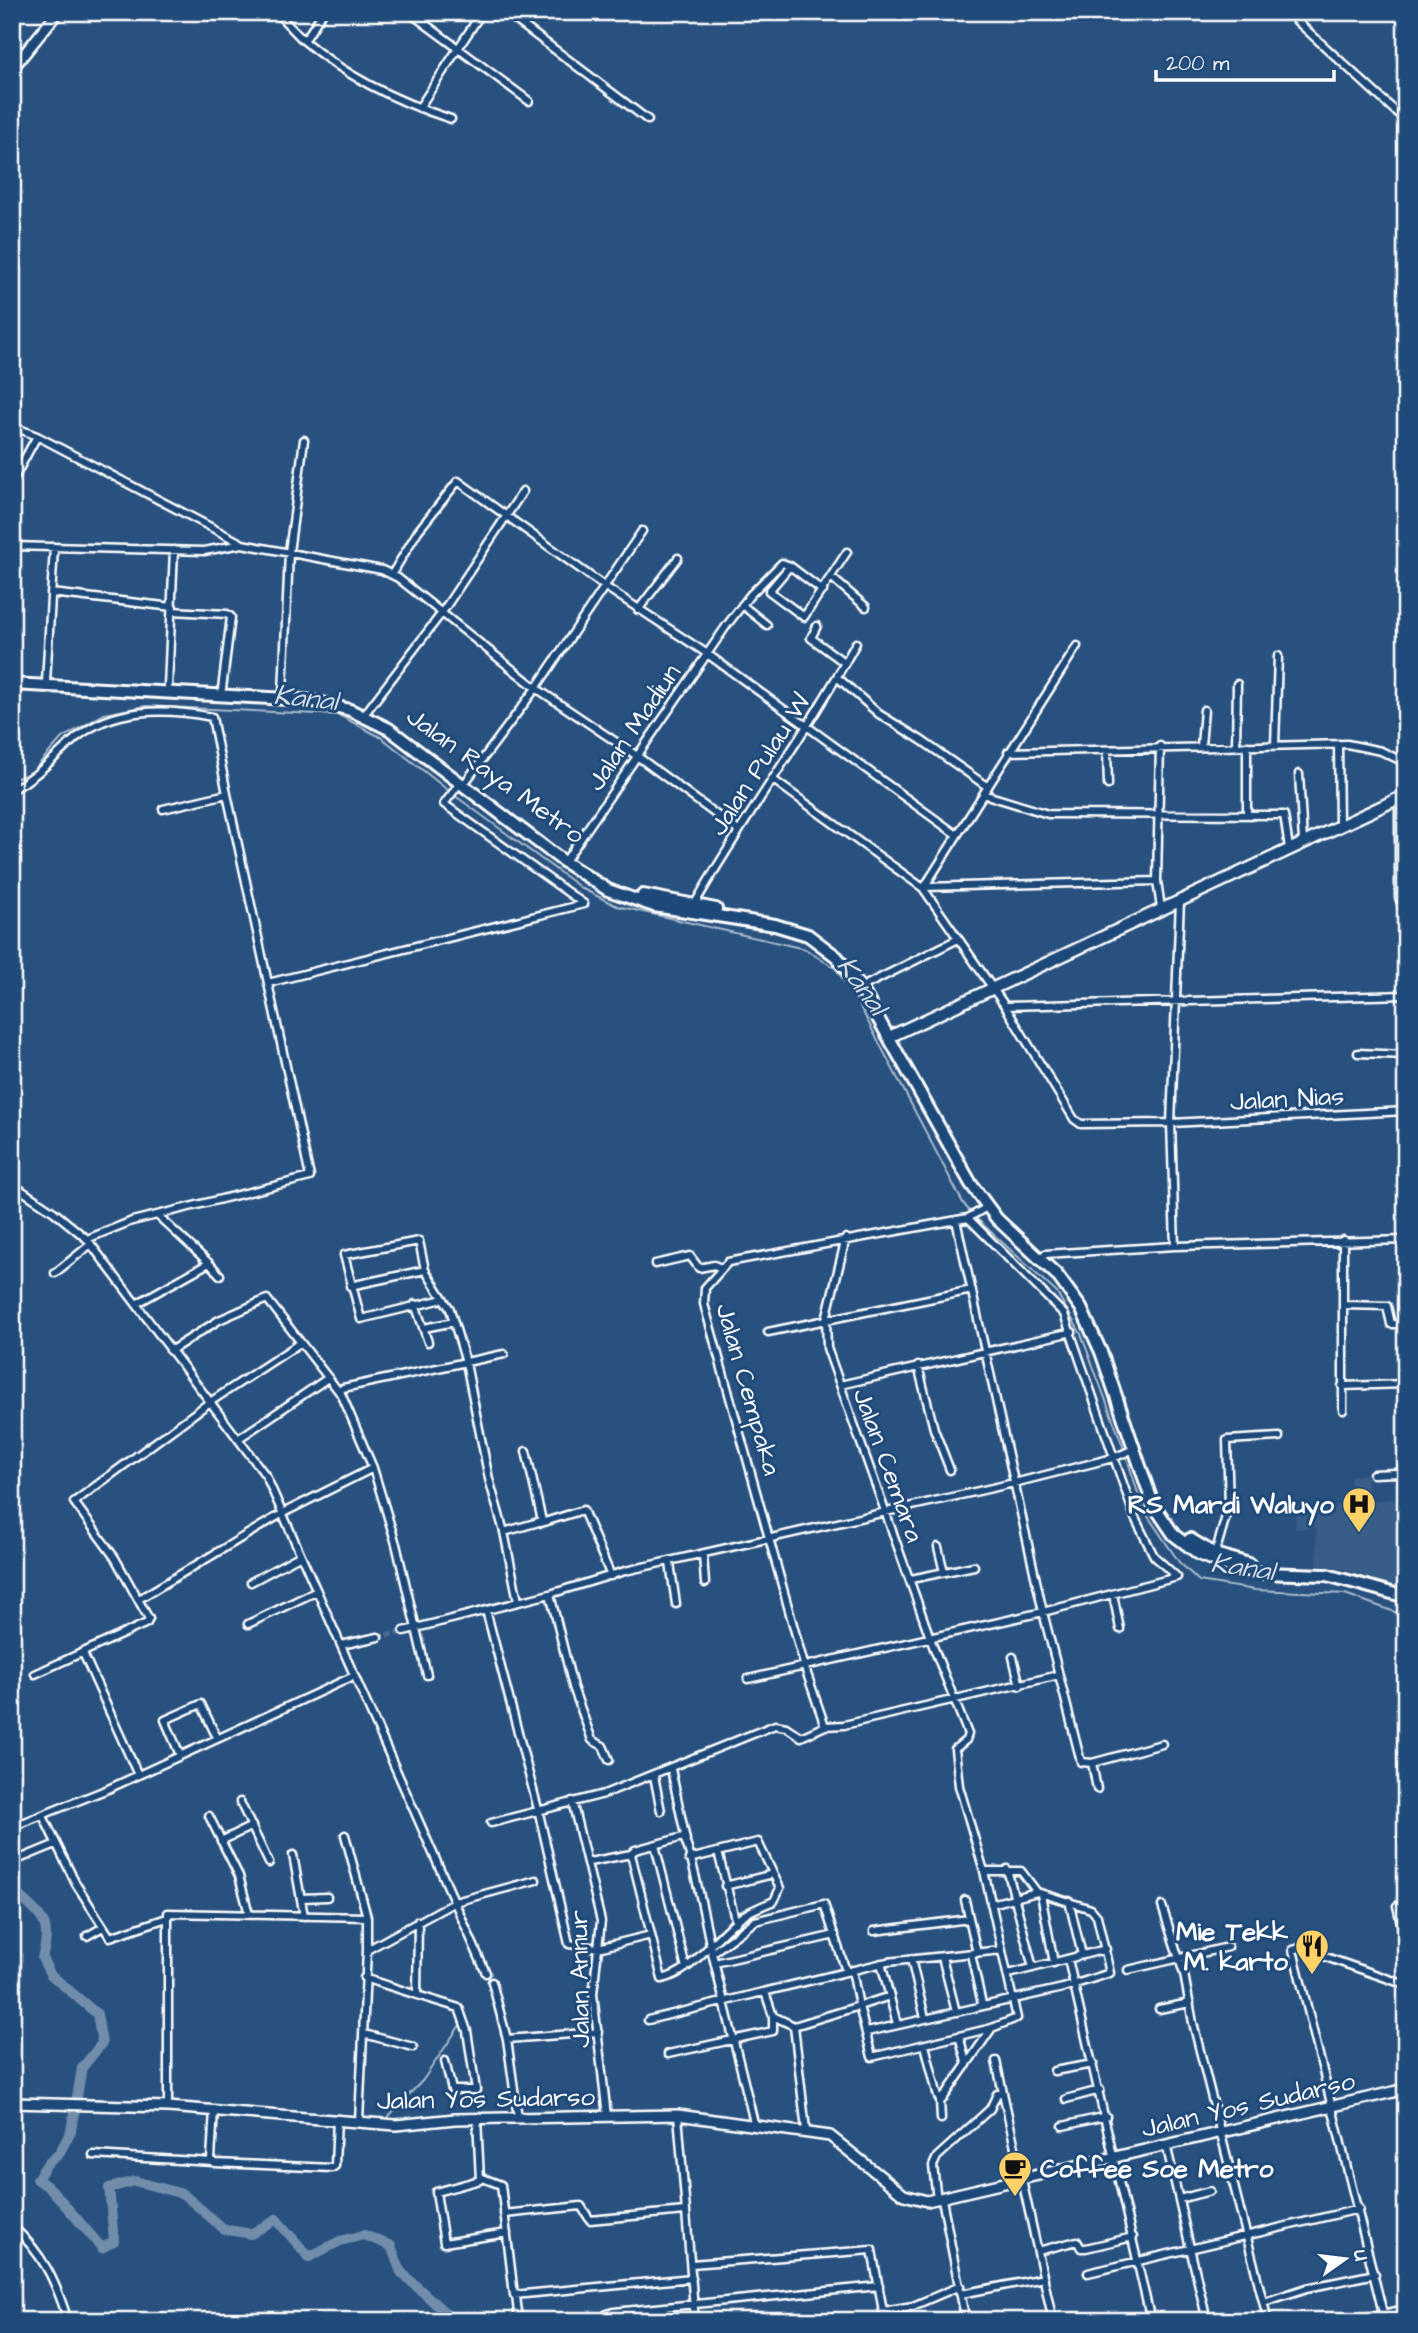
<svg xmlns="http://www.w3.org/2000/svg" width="1418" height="2333" font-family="'Architects Daughter',sans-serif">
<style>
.built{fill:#375d88}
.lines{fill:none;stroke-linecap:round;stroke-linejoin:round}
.stream{stroke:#aabbcd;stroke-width:2}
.river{stroke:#718dab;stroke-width:10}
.street-tunnel{stroke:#486b92;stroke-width:6;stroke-dasharray:6 3;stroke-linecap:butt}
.street-casing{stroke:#fff;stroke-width:11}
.secondary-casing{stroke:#fff;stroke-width:14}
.primary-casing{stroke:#fff;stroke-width:15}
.highway-casing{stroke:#fff;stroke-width:16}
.street{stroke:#1f4a7a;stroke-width:6}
.secondary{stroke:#1f4a7a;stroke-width:9}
.primary{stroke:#1f4a7a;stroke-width:10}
.highway{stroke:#1f4a7a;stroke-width:10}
.labels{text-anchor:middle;stroke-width:6;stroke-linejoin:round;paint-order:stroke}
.street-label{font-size:26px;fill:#fff;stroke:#1f4a7a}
.poi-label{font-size:26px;font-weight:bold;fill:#fff;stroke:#1f4a7a;text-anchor:end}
.water-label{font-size:28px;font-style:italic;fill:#d4dde6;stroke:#1f4a7a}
</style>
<rect width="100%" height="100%" fill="#28517f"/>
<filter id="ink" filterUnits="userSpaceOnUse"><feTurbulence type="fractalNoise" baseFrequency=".0143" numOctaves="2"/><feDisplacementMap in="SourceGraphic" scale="14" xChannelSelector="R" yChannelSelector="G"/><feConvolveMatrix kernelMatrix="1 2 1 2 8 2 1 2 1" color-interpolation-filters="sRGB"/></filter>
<g filter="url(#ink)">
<!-- built -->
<path class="built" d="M1367 1474 1369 1501 1403 1498 1406 1589 1343 1569 1317 1565 1316 1528 1295 1529 1296 1505H1352L1350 1476Z"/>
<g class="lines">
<!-- stream -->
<path class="stream" d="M12 780 32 772 62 738 104 714 146 706 339 715 382 738 449 791
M454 795 581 888 617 906 805 949 836 969 855 997 963 1203 972 1214
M976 1218 1057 1293 1081 1334 1124 1449
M1126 1455 1143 1509 1179 1562 1199 1581 1255 1590 1345 1594 1406 1616
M386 2119 423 2080 460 2025"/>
<!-- river -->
<path class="river" d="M12 1888C38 1917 54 1916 42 1958L50 1974 97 2014 102 2043 82 2068 71 2131 59 2154 47 2164 37 2179 52 2190 102 2248 114 2241 109 2188 135 2181 183 2194 224 2229 251 2234 276 2219 309 2257 340 2241 364 2235 391 2246 401 2272 454 2321"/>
<!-- street-tunnel -->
<path class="street-tunnel" d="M378 1637 404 1631"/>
<!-- street casing -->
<g class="street-casing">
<path id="street" d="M276 12 302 39 307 37 323 12
M409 12 529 101
M505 12 648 120
M1287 12 1406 121
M302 39C345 76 398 102 451 119
M419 108 482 12
M12 426 37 436 241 543
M12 482 37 436
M12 546 204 551 242 544 382 570 398 578 536 688 637 756 737 830
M392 574 418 531 458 481 604 586 706 653 957 835
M831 577 866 607
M823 591 790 566 769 591 804 617 847 552
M51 593 173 607
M742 605 767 625
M638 610 678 558
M172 611 227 614 231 617 222 689
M817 626 811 638 845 663
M837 677 879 714 921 740 988 787
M46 682 54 547
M168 687 174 550
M283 693 289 552 304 440
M367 711 441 614 523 491
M1338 744 1339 826
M1275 745 1278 656
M1160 746 1157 881 1161 908
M1201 746 1204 710
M1236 746 1237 684
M1107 750 1108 785
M1008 752 1347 744 1381 751 1406 763
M1299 774 1303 841
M772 779 923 888 1005 1006 1074 1119 1081 1124 1171 1123 1406 1111
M467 780 536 688 642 531
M460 783 444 804 584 904
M12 790C38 776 54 757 76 738 114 707 165 708 212 717L227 794 163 809
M983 794 1048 814 1284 815 1289 848
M1399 799V897L1406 921
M1247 814V746
M568 857 727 625 750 595 782 563 790 566
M925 886 1077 646
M924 887 1157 881
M694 905C745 816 807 733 856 643
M268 983 584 904
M866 985 958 939
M1005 1006 1406 995
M1358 1053 1406 1055
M12 1184 54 1212 87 1239 266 1476 486 1973
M987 1207 968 1218 728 1262 705 1288 704 1304 805 1668 825 1726 844 1725 1059 1675
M157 1215 310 1177 227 794
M956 1220 1043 1612 1081 1762 1092 1763 1162 1744
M87 1239 132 1221 157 1215 209 1263
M1175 1246 1171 1123 1180 900
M1045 1254 1175 1246 1406 1240
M655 1264 690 1256 699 1268 714 1265 721 1268
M55 1273 91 1244
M350 1286 425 1270
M443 1299 361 1319 344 1255 419 1241 425 1270 450 1309 466 1363 489 1479 504 1532 518 1601
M136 1304 209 1263 220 1275
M415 1304 428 1342
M1344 1305 1387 1306 1391 1324H1406
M424 1328 454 1322
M768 1332 972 1290
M170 1351 219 1320 267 1299 340 1393
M918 1366 934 1429 950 1470
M840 1385 1072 1332
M1342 1386 1406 1384
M1343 1410V1240
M238 1439 328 1378
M1373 1474 1396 1473 1406 1476
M541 1523 583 1510 611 1576
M504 1532 542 1521 526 1451
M938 1547 944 1572
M1215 1554 1229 1506 1227 1440 1279 1437
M703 1555 705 1583
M670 1563 676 1604
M911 1579 974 1566
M251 1582 301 1555
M550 1594 573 1687 592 1740 603 1746 609 1760
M1113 1594 1120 1629
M139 1599 283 1513 373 1468
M486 1610 538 1809 569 1944 598 1948 651 1935
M248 1624 317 1591
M404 1631 550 1594 625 1571 1014 1483 1113 1458 1134 1449
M341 1645 378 1637
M83 1653 138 1775
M1013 1657 1020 1686
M35 1674 147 1623 149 1619 115 1558 74 1502 210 1402 300 1343
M427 1675 396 1544 373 1468 340 1391 343 1388 504 1354
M748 1679 1043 1612 1177 1577 1154 1556 1135 1518 1064 1314 968 1218
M180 1755 165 1720 201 1704 217 1738
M1092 1763 1097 1789
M671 1769 686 1840
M654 1776 661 1811
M572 1801 601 1921 593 1994 607 2116
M240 1802 269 1863
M43 1816 76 1884 110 1937 167 1918
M209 1816 239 1876 249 1914
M491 1823 604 1794 775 1725 786 1727 801 1737 825 1726
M12 1827 108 1789 354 1676
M345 1835 367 1917V1950
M221 1841 252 1826
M655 1845 686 1968
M718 1852 736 1923
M293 1855 304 1916
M689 1859 758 1842 780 1888 774 1901C764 1905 754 1909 744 1915 716 1933 695 1972 662 1979L631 1854 635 1850 683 1837C691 1847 706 1925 710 1944 724 2004 740 2063 754 2123
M12 1862 56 1844
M589 1862 631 1854
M1007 1869 1033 1968
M725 1886 773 1874
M1041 1894 1054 1963
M301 1898 327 1897
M965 1900 977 1953
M1069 1901 1082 1955
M991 1904 1037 1892
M1162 1906 1184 1974 1193 2023 1268 2321
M1397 1906 1406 1944
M874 1931 969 1919
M87 1936 103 1927
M712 1953 755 1921 824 1904 846 1971
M971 1954 982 2004
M942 1957 956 2012
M911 1959 925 2018
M1068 1959 1151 2321
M715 1963 835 1935
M881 1963 897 2024
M852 1970 859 2006 890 1996
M1128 1970 1228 1947
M1009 1974 1106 1949
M364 1978 417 1995 418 1921
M492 1982 507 2039 518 2118
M765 1992 773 2016 794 2026 859 2006 872 2057 992 2028 1017 2018 984 1871 959 1786 955 1749 966 1740 968 1734 933 1646 827 1348 826 1319 846 1238
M417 1995 459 2008 467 2031 476 2090H452L445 2061
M1159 2009 1190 2003
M648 2020 887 1962 1002 1950
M794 2026 806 2130
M867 2032 1063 1988 1110 1973 1097 1916 1091 1909 1037 1892 1021 1871H984
M364 2034 413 2047
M959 2036 967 2065
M507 2039 598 2032
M925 2045 938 2097 942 2100 992 2028
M668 2054 773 2031V2016
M996 2061 1053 2321
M1054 2071 1093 2064
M1066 2099 1100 2090
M940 2100 941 2119
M168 2107V1913L367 1917
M214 2110 211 2159 215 2163 332 2168 335 2166 337 2119
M678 2115 695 2321
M477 2118 480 2180 436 2192 444 2243 507 2233
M359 2121 367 1950 455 1902 536 1880
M1063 2126 1106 2116
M1166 2144 1207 2321
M93 2155 213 2162
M480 2177 501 2185 514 2295 692 2278
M942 2199 965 2317 969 2321
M1179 2199 1210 2191
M937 2200 933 2166 937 2157 990 2109 997 2094 1003 2092
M504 2214 581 2206 590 2220 685 2211
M12 2226C43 2253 56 2282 68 2321
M1038 2251 1077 2241 1081 2248H1086L1133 2237
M691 2264 872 2250 883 2311 913 2306 960 2286
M1088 2273 1359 2209
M961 2294 1044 2278
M516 2296 519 2321
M1264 2302 1307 2288 1375 2274
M12 2319 68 2320
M608 2321 607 2314 614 2312 879 2286
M1350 2321 1406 2309
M1385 2321 1293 1950 1300 1948 1406 1985"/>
</g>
<!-- secondary casing -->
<g class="secondary-casing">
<path id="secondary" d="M12 69 58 12
M12 2103 168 2107 396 2125 455 2119 678 2115 830 2136 904 2195 927 2201 1406 2089"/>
</g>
<!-- primary casing -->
<g class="primary-casing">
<path id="primary" d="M889 1037 1406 795"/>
</g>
<!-- highway casing -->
<g class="highway-casing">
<path id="highway" d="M12 684 289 699 314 701 350 710 389 729 563 861 608 890 654 906 775 925 808 935 837 957 861 988 971 1184 997 1219 1057 1275 1081 1308 1101 1352 1153 1504 1174 1535 1199 1554 1231 1567 1262 1573 1327 1575 1406 1597
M643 895 716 909
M1190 1539 1215 1554 1249 1564"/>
</g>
<!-- street -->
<use href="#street" class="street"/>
<!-- secondary -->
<use href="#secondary" class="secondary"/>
<!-- primary -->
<use href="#primary" class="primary"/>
<!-- highway -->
<use href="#highway" class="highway"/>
</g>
</g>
<!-- icons -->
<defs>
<g id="hospital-pin" transform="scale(1.75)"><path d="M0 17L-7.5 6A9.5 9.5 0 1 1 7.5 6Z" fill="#ffd166" stroke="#1f4a7a"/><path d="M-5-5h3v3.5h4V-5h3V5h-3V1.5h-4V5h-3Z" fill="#111"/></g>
<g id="restaurant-pin" transform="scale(1.75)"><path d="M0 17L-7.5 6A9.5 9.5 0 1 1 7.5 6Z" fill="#ffd166" stroke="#1f4a7a"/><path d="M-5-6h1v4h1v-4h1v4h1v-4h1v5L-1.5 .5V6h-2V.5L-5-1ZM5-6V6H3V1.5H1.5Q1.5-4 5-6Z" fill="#111"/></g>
<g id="cafe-pin" transform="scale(1.75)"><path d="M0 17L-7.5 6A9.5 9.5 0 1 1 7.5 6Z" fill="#ffd166" stroke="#1f4a7a"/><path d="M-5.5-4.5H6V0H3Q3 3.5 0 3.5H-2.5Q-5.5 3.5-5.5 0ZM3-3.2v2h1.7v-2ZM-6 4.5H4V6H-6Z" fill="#111"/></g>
</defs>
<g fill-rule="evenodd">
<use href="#hospital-pin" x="1359" y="1504"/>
<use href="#restaurant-pin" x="1312" y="1946"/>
<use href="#cafe-pin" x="1015" y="2168"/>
</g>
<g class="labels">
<!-- street labels -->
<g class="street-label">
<text transform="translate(633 727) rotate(-56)" y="9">Jalan Madiun</text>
<text transform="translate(759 764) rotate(-57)" y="9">Jalan Pulau W</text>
<text transform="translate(496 775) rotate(36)" y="9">Jalan Raya Metro</text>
<text transform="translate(1287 1098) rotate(-3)" y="9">Jalan Nias</text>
<text transform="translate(749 1389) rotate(74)" y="9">Jalan Cempaka</text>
<text transform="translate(889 1465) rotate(70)" y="9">Jalan Cemara</text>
<text transform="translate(579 1979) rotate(-91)" y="9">Jalan Annur</text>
<text transform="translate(486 2098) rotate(-1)" y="9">Jalan Yos Sudarso</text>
<text transform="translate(1248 2104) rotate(-13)" y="9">Jalan Yos Sudarso</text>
</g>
<!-- poi labels -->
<g class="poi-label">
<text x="1334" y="1513">RS Mardi Waluyo</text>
<text x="1288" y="1940">Mie Tekk<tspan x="1288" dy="30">M. karto</tspan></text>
<text x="1040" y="2177" text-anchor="start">Coffee Soe Metro</text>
</g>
<!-- water labels -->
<g class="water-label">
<text transform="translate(306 697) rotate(6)" y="10">Kanal</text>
<text transform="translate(863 985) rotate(54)" y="10">Kanal</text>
<text transform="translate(1243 1566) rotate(8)" y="10">Kanal</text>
</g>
</g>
<!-- margin -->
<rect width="1418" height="2333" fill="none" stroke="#1f4a7a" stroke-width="42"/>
<rect x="21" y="21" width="1376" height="2291" fill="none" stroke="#fff" stroke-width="2.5" filter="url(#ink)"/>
<!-- north arrow -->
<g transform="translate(1345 2259) rotate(76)" stroke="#1f4a7a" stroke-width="5" paint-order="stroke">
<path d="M0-5L12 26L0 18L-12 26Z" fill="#ffffff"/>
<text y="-10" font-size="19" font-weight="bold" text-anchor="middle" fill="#ffffff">U</text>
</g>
<!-- scale -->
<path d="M1156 70v10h178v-10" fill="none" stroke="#ffffff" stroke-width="3.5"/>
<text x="1166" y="70" font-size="21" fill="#ffffff" stroke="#1f4a7a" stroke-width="5" paint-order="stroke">200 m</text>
</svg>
